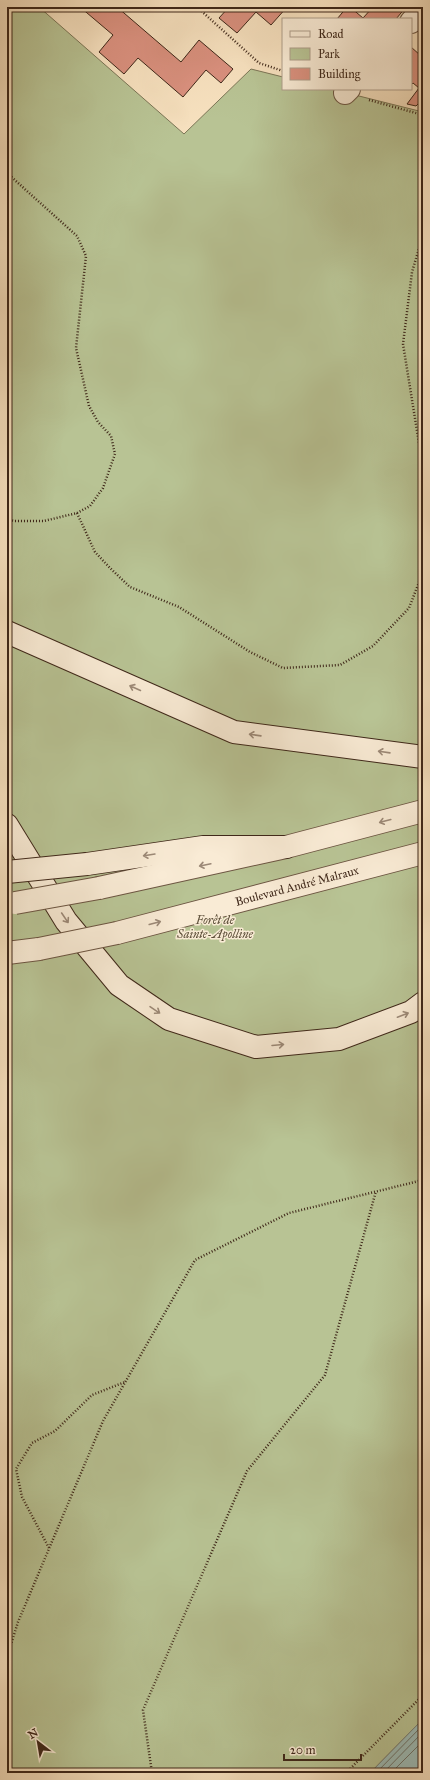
<svg xmlns="http://www.w3.org/2000/svg" width="430" height="1780" font-family="'IM FELL Great Primer',serif">
<style>
.green{fill:#b8c394;stroke:#7b7556}
.water{fill:#9dbcb7;stroke:#778078}
.lines{fill:none;stroke-linecap:round;stroke-linejoin:round}
.shore{stroke:#6e7268;stroke-width:1}
.building{fill:#d9907e;stroke:#3e2719}
.minor-casing{stroke:#6c5542;stroke-width:24}
.tertiary-casing{stroke:#6c5542;stroke-width:24}
.secondary-casing{stroke:#3e2719;stroke-width:24}
.path{stroke:#3e2719;stroke-width:2.5;stroke-dasharray:1 2;stroke-linecap:butt}
.minor{stroke:#f9ebd5;stroke-width:22}
.tertiary{stroke:#f9ebd5;stroke-width:22}
.secondary{stroke:#f9ebd5;stroke-width:22}
.tertiary-bridge-casing{stroke:#6c5542;stroke-width:24;stroke-linecap:butt}
.secondary-bridge-casing{stroke:#3e2719;stroke-width:24;stroke-linecap:butt}
.tertiary-bridge{stroke:#f9ebd5;stroke-width:22}
.secondary-bridge{stroke:#f9ebd5;stroke-width:22}
.oneway{stroke:#9c8977}
.labels{text-anchor:middle;stroke-width:3;stroke-linejoin:round;paint-order:stroke}
.street-label{font-size:12px;fill:#3e2719;stroke:#f9ebd5}
.park-label{font-size:12px;font-style:italic;fill:#5c4e38;stroke:#f9ebd5}
</style>
<rect width="100%" height="100%" fill="#f6e0be"/>
<filter id="stains"><feTurbulence type="fractalNoise" baseFrequency=".005" numOctaves="4"/><feColorMatrix values="0 0 0 0 .2 0 0 0 0 .09 0 0 0 0 .02 0 0 0 .5 -.17"/></filter>
<radialGradient id="worn" r=".72"><stop offset=".6" stop-color="#630" stop-opacity="0"/><stop offset="1" stop-color="#630" stop-opacity=".3"/></radialGradient>
<!-- green -->
<path class="green" d="M7 7H39L184 134 251 69 283 77V89H331L423 112V1719L370 1773H7Z"/>
<!-- water -->
<path class="water" d="M423 1719V1773H370Z"/>
<g class="lines">
<!-- shore -->
<path class="shore" d="M376 1773 423 1725
M383 1773 423 1732
M391 1773 423 1741"/>
</g>
<!-- building -->
<path class="building" d="M80 7H117L181 62 199 40 233 69 221 83 206 70 183 97 138 58 124 74 99 52 113 35Z
M229 7H287L271 25 256 12 237 33 219 18Z
M347 7H350L363 18 373 7H406L396 19H337Z
M411 47 420 55 423 51V99L416 106 407 104 419 88 413 83 411 85Z"/>
<g class="lines">
<!-- minor casing -->
<g class="minor-casing">
<path id="minor" d="M411 22 423 9
M345 93 349 89"/>
</g>
<!-- tertiary casing -->
<g class="tertiary-casing">
<g id="tertiary">
<path d="M99 888 286 847 423 811"/>
<path id="s1" d="M117 933 423 853"/>
<path d="M7 953 39 949"/>
</g>
</g>
<!-- secondary casing -->
<g class="secondary-casing">
<path id="secondary" d="M7 632 234 732 423 757
M7 825 66 921 119 985 169 1019 256 1047 339 1039 411 1012 423 1003
M87 864 203 847H286"/>
</g>
<!-- path -->
<path class="path" d="M197 7 259 63 283 71
M369 100 423 115
M7 173 77 236 86 256 76 348 89 406 98 422 111 436 115 454 103 488 90 506 77 513 44 521H14L7 519
M423 235 412 272 403 344 423 468
M77 513 95 552 110 568 130 587 179 607 250 652 283 668 340 665 373 646 409 608 423 572
M49 1548 22 1497 16 1469 32 1443 55 1431 92 1395 125 1382
M7 1657 18 1622 103 1421 195 1260 289 1213 423 1180
M152 1773 143 1710 247 1471 325 1375 376 1191
M346 1773 423 1695"/>
<!-- minor -->
<use href="#minor" class="minor"/>
<!-- tertiary -->
<use href="#tertiary" class="tertiary"/>
<!-- secondary -->
<use href="#secondary" class="secondary"/>
<!-- tertiary-bridge casing -->
<g class="tertiary-bridge-casing">
<path id="tertiary-bridge" d="M15 903 99 888
M39 949 117 933"/>
</g>
<!-- secondary-bridge casing -->
<g class="secondary-bridge-casing">
<path id="secondary-bridge" d="M7 872 87 864"/>
</g>
<!-- tertiary-bridge -->
<use href="#tertiary-bridge" class="tertiary-bridge"/>
<!-- secondary-bridge -->
<use href="#secondary-bridge" class="secondary-bridge"/>
</g>
<!-- one-way arrows -->
<defs><path id="oneway-shaft" d="M-6 0H5M1.5-3L5.5 0L1.5 3" fill="none" stroke-width="1.6" stroke-linecap="round" stroke-linejoin="round"/></defs>
<g class="oneway">
<use href="#oneway-shaft" transform="translate(135 688) rotate(-156)"/>
<use href="#oneway-shaft" transform="translate(255 735) rotate(-172)"/>
<use href="#oneway-shaft" transform="translate(384 752) rotate(-172)"/>
<use href="#oneway-shaft" transform="translate(385 821) rotate(165)"/>
<use href="#oneway-shaft" transform="translate(149 855) rotate(171)"/>
<use href="#oneway-shaft" transform="translate(205 865) rotate(168)"/>
<use href="#oneway-shaft" transform="translate(65 918) rotate(56)"/>
<use href="#oneway-shaft" transform="translate(155 923) rotate(-15)"/>
<use href="#oneway-shaft" transform="translate(155 1010) rotate(34)"/>
<use href="#oneway-shaft" transform="translate(403 1015) rotate(-21)"/>
<use href="#oneway-shaft" transform="translate(278 1045) rotate(-5)"/>
</g>
<g class="labels">
<!-- street labels -->
<g class="street-label">
<text dy="4" stroke="none"><textPath href="#s1" startOffset="186">Boulevard André Malraux</textPath></text>
</g>
<!-- park labels -->
<g class="park-label">
<text x="215" y="924">Forêt de<tspan x="215" dy="14">Sainte-Apolline</tspan></text>
</g>
</g>
<!-- margin -->
<rect width="430" height="1780" fill="none" stroke="#f6e0be" stroke-width="24"/>
<rect x="8" y="8" width="414" height="1764" fill="none" stroke="#3e2719" stroke-width="2"/>
<rect x="12" y="12" width="406" height="1756" fill="none" stroke="#3e2719"/>
<!-- legend -->
<rect x="282" y="18" width="130" height="72" fill="#f9ebd5" stroke="#ae9d8a"/>
<rect x="290" y="31" width="20" height="6" fill="#f9ebd5" stroke="#ae9d8a"/>
<text x="318" y="38" font-size="12" fill="#3e2719">Road</text>
<rect x="290" y="48" width="20" height="12" fill="#b8c394" stroke="#ae9d8a"/>
<text x="318" y="58" font-size="12" fill="#3e2719">Park</text>
<rect x="290" y="68" width="20" height="12" fill="#d9907e" stroke="#ae9d8a"/>
<text x="318" y="78" font-size="12" fill="#3e2719">Building</text>
<!-- north arrow -->
<g transform="translate(38 1742) rotate(329)" stroke="#f9ebd5" stroke-width="3" paint-order="stroke">
<path d="M0-3L7 15L0 10L-7 15Z" fill="#3e2719"/>
<text y="-6" font-size="11" font-weight="bold" text-anchor="middle" fill="#3e2719">N</text>
</g>
<!-- scale -->
<path d="M284 1754v6h77v-6" fill="none" stroke="#3e2719" stroke-width="2"/>
<text x="290" y="1754" font-size="12" fill="#3e2719" stroke="#f9ebd5" stroke-width="3" paint-order="stroke">20 m</text>
<rect width="100%" height="100%" filter="url(#stains)"/>
<rect width="100%" height="100%" fill="url(#worn)"/>
</svg>
